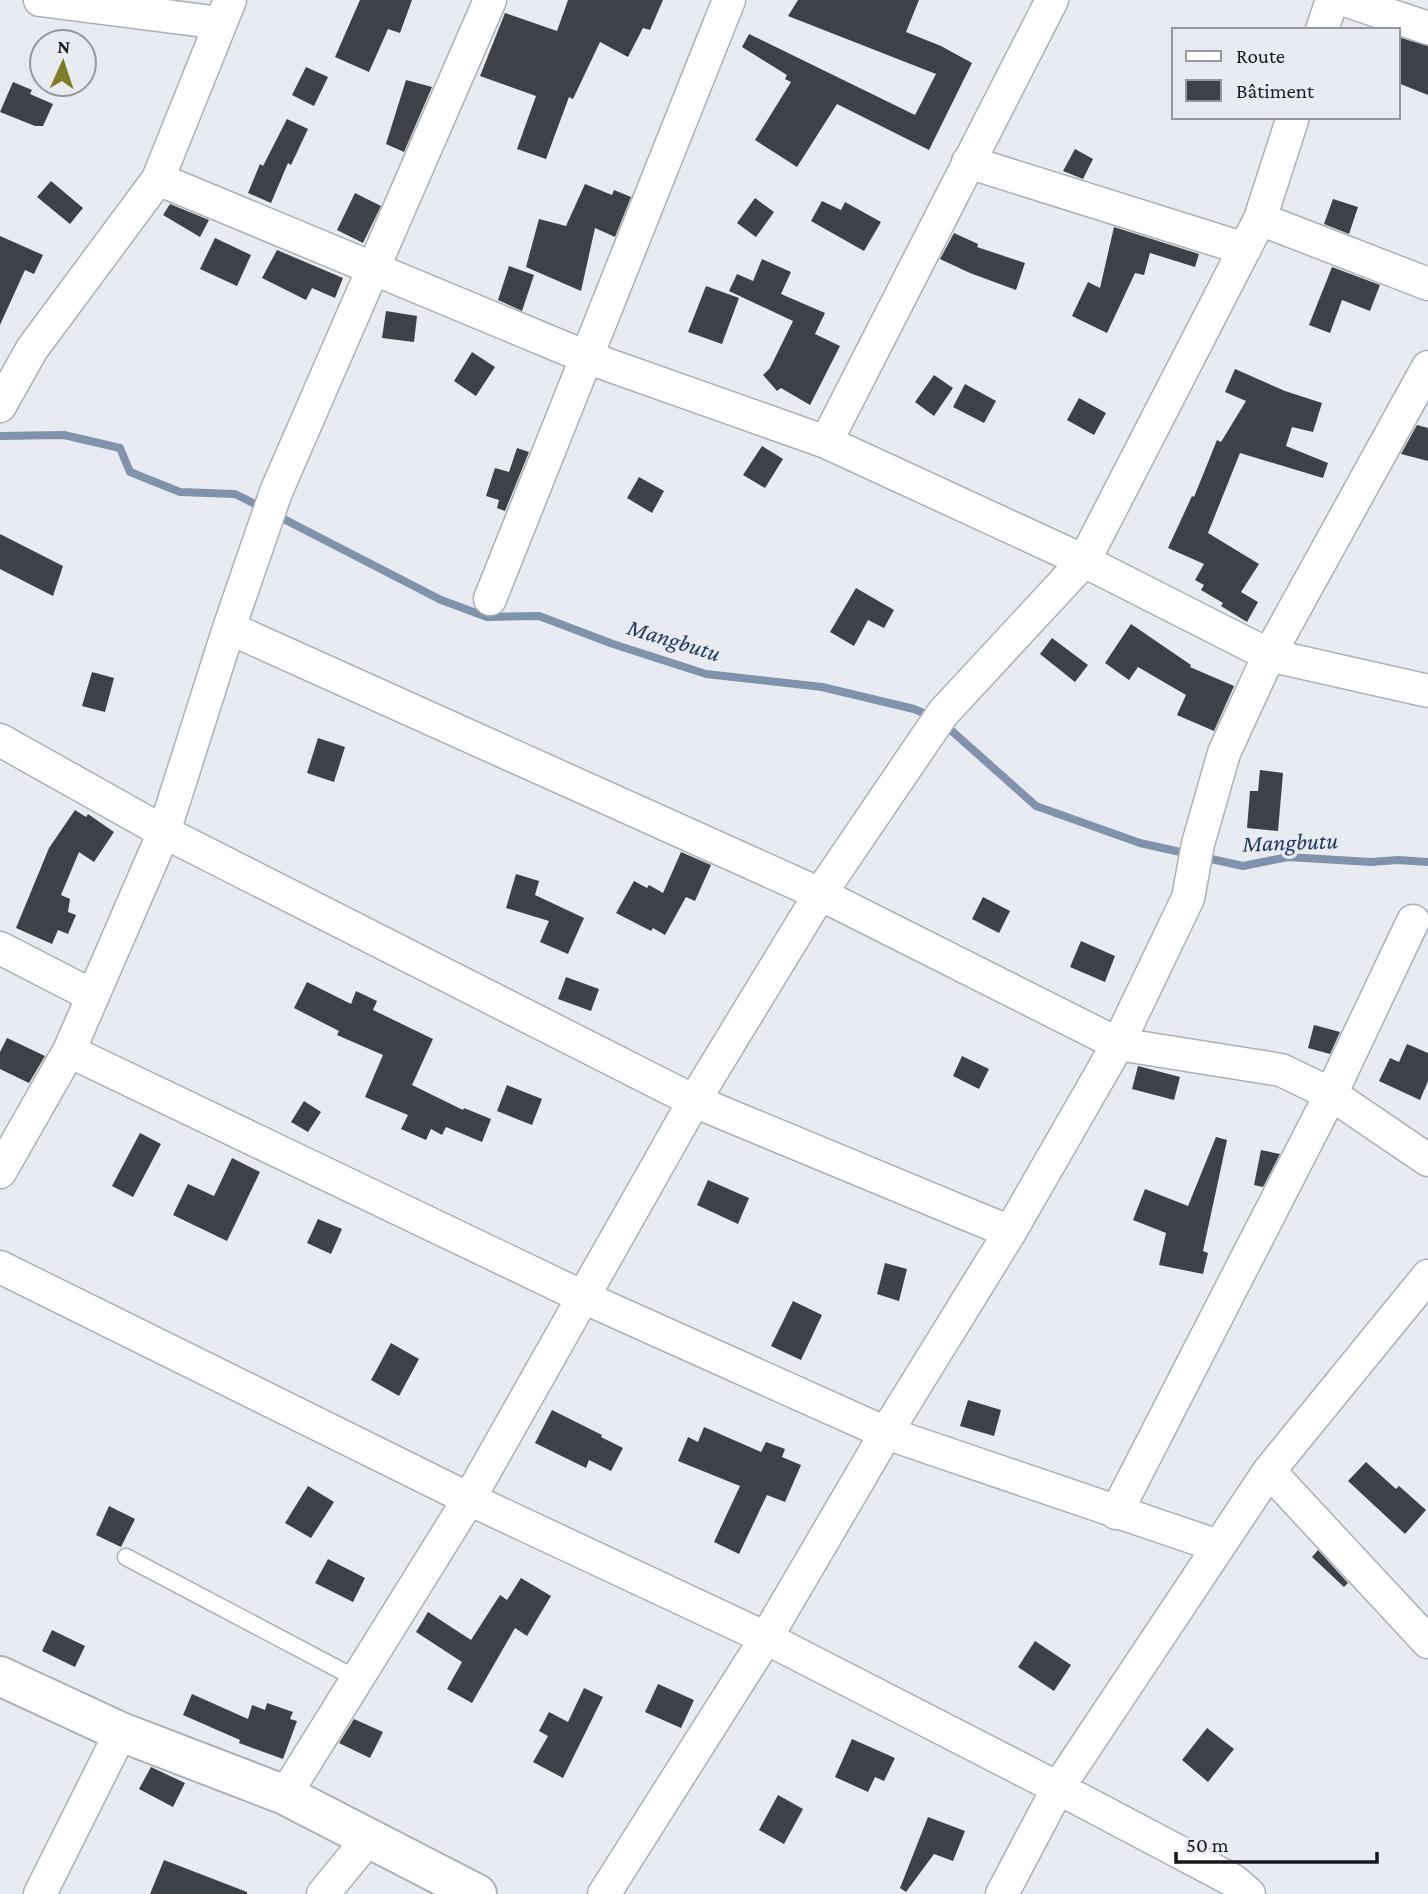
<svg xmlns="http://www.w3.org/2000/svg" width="1428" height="1894" font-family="'Crimson Pro',serif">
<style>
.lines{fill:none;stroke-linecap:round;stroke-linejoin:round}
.stream{stroke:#8092ac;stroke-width:8}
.building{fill:#3e4246}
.service-casing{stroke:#acb0b5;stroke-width:19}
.minor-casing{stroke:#acb0b5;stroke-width:35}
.tertiary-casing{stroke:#acb0b5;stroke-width:42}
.service{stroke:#fff;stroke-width:16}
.minor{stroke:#fff;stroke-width:32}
.tertiary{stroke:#fff;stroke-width:38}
.labels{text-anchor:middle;stroke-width:7;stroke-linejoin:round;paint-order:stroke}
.water-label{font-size:24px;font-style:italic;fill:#1f385e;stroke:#e8ecf2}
</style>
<rect width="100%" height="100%" fill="#e8ecf2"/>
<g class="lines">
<!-- stream -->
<path class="stream" d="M0 436 64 435 120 448 130 472 180 492 235 494 263 508
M274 514 441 600 487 617 539 616 613 644 706 674 822 687 914 709 933 717
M944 724 1036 806 1140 843 1189 854
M1202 857 1243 866 1288 857 1371 862 1398 860 1428 862"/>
</g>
<!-- building -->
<path class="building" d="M360 0H412L400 33 388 29 369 72 335 57Z
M568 0H663L650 30 643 28 628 57 600 42 573 99 569 97 546 159 517 149 536 96 480 76 505 13 557 31Z
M798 0H919L906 32 941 46 972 63 929 150 837 104 797 167 755 140 791 82 785 79 787 75 742 47 749 34 915 115 936 74 788 16Z
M1398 37 1428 46V95L1398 83Z
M306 67 328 77 314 106 292 95Z
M406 80 432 87 404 152 386 144Z
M13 82 32 90 30 94 53 104 43 126H35L0 112Z
M287 119 308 129 291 165 288 163 271 203 248 193 260 164 263 166Z
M1075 149 1093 159 1083 179 1063 171Z
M51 181 83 208 70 224 37 197Z
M585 184 612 195 614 190 631 197 615 237 595 228 581 291 526 267 539 219 566 226Z
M355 193 381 206 363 243 337 230Z
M755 198 774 212 756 237 737 223Z
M1333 199 1358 207 1349 234 1324 224Z
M822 201 841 210 845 202 881 222 864 251 811 221Z
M170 204 209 220 200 237 163 215Z
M1114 227 1199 254 1195 267 1150 253 1144 275 1135 273 1107 333 1072 316 1088 282 1100 288Z
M954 233 978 244 977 247 1025 263 1016 290 970 273 940 259Z
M0 236 43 255 34 274 25 270 0 325Z
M215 238 251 255 237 286 200 269Z
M277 250 343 278 335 298 312 288 306 300 262 278Z
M762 259 791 272 781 294 825 313 815 334 840 346 810 405 781 388 777 391 763 375 770 368 793 321 729 291 737 274 753 281Z
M509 266 534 275 522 311 498 300Z
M1332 267 1380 285 1370 311 1342 300 1330 333 1309 325Z
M706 286 739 298 722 344 688 332Z
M386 311 417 316 414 342 382 338Z
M472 352 495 367 476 396 454 381Z
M1235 369 1285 391 1322 403 1313 432 1292 427 1286 446 1328 463 1323 478 1240 453 1208 533 1259 564 1241 592 1258 602 1247 622 1221 606 1223 603 1201 590 1204 585 1195 580 1204 564 1168 548 1192 496 1194 497 1217 440 1221 442 1246 401 1225 392Z
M934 375 953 388 934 416 915 402Z
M965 384 996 401 984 423 953 407Z
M1079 398 1106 413 1094 435 1067 420Z
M1417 425 1428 428V461L1401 454Z
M762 446 783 459 765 488 743 475Z
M517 448 529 452 505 511 497 508 499 500 486 496 495 468 509 472Z
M639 477 664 491 652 513 627 498Z
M0 534 63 566 53 596 0 569Z
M856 588 894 610 884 628 868 620 854 646 830 632Z
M1131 624 1191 665 1190 667 1234 686 1214 731 1177 715 1186 695 1138 667 1129 680 1105 663Z
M1052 638 1088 665 1075 682 1040 654Z
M92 672 114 678 105 712 82 706Z
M318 738 345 747 334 782 307 773Z
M1260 770 1283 773 1278 831 1247 828 1250 791H1258Z
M75 810 86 817 88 814 114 832 94 862 79 852 61 895 70 899 68 912 76 915 68 934 58 930 52 944 16 928 49 848Z
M681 852 711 865 695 901 686 897 665 935 653 928 651 931 616 913 634 881 647 888 649 885 663 893Z
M516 874 539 881 535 895 584 918 568 954 540 942 549 921 506 908Z
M983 897 1010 911 999 933 972 919Z
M1081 941 1115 956 1105 982 1070 967Z
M566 977 599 989 591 1011 558 999Z
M307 982 351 1004 356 991 377 1001 373 1010 433 1039 412 1085 463 1110 464 1108 491 1119 482 1142 446 1127 442 1135 431 1129 426 1140 401 1129 408 1115 365 1097 383 1055 337 1035 339 1031 294 1008Z
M1314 1025 1340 1032 1330 1054 1308 1048Z
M7 1038 45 1056 29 1083 0 1069V1052Z
M1407 1044 1428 1053V1081L1420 1100 1379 1081 1390 1058 1399 1062Z
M962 1056 989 1069 979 1089 953 1076Z
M1138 1066 1180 1077 1174 1100 1132 1089Z
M507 1085 542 1099 532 1125 497 1111Z
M304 1101 321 1112 308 1132 291 1122Z
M140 1133 161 1144 133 1197 112 1186Z
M1216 1137 1227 1140 1203 1251 1208 1253 1203 1274 1159 1265 1166 1233 1133 1220 1145 1189 1188 1206Z
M1261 1150 1280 1154 1263 1187 1254 1185Z
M232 1158 260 1172 227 1241 173 1215 188 1184 214 1196Z
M708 1180 749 1198 738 1224 697 1205Z
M318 1219 342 1229 331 1254 307 1243Z
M885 1263 907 1269 899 1301 877 1294Z
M793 1301 822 1315 801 1360 771 1346Z
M391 1343 419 1359 399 1396 371 1380Z
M968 1400 1001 1410 994 1436 960 1426Z
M552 1410 602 1435 601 1437 623 1448 611 1471 589 1460 586 1468 535 1443Z
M704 1427 761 1452 766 1442 785 1449 782 1457 801 1465 785 1502 767 1495 739 1554 714 1542 740 1486 678 1461 688 1437 698 1442Z
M1366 1462 1396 1489 1399 1486 1426 1510 1405 1534 1348 1481Z
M308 1486 334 1502 311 1538 285 1523Z
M109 1506 135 1519 121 1547 96 1535Z
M1318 1550 1348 1583 1344 1587 1312 1557Z
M328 1559 365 1578 353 1602 315 1583Z
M521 1578 551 1596 527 1636 515 1628 472 1703 447 1689 462 1662 416 1632 428 1612 471 1640 500 1595 507 1600Z
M52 1630 85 1646 75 1667 42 1651Z
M1035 1641 1071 1665 1054 1691 1018 1667Z
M658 1684 694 1700 681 1728 645 1712Z
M584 1688 603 1697 563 1778 533 1762 548 1736 539 1731 549 1712 568 1722Z
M192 1694 248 1719 252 1705 265 1710 267 1703 293 1712 290 1719 297 1721 283 1759 239 1743 240 1740 183 1715Z
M354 1719 383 1732 370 1758 339 1743Z
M1207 1728 1234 1749 1208 1782 1182 1760Z
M852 1739 895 1758 884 1781 875 1777 868 1792 835 1777Z
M151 1767 185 1783 173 1807 139 1789Z
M778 1795 803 1809 784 1844 759 1830Z
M928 1817 965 1831 953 1861 934 1854 906 1892 900 1888Z
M164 1860 247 1892V1894H150Z"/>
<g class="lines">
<!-- service casing -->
<g class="service-casing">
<path id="service" d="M126 1557 357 1679"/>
</g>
<!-- minor casing -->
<g class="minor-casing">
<path id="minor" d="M40 0 220 23
M1345 0 1428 28
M1322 30 1332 0
M968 162 1245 249
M158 179 586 357 826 442 1084 561 1269 655 1428 691
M1260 219 1428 284
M0 406 32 349 158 179 230 0
M826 442 1052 0
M490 599 729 0
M229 628 820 894 1118 1044 1281 1070 1331 1094 1428 1160
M0 740 164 832 694 1101 1010 1232
M0 948 93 996
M69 1051 583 1297 886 1433 1218 1546
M0 1172 69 1051 164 832 229 628 276 492 490 0
M0 1267 469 1499 766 1638 1058 1788 1234 1881 1249 1894
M1269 1471 1428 1642
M1116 1513 1331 1094 1413 921
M285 1795 469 1499 694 1101 820 894 943 713 1084 561 1260 219 1293 117
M40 1894 121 1732
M323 1894 369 1838
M604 1894 766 1638 886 1433 1010 1232 1118 1044 1188 898 1198 844 1224 753 1269 655 1428 367
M1002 1894 1058 1788 1269 1471 1428 1276"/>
</g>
<!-- tertiary casing -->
<g class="tertiary-casing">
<path id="tertiary" d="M0 1676 121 1732 285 1795 477 1894"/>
</g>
<!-- service -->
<use href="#service" class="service"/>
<!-- minor -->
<use href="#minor" class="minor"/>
<!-- tertiary -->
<use href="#tertiary" class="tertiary"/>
</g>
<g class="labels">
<!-- water labels -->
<g class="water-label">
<text transform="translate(674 640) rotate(17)" y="8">Mangbutu</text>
<text transform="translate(1290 842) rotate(-2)" y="8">Mangbutu</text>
</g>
</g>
<!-- legend -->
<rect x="1172" y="28" width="228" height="91" fill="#e8ecf2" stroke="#95989c" stroke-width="2"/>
<rect x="1186" y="51" width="35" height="10" fill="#ffffff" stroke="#95989c" stroke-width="2"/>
<text x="1236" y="63" font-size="21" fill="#18191b">Route</text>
<rect x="1186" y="80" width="35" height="21" fill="#3e4246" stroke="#95989c" stroke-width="2"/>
<text x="1236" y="98" font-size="21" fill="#18191b">Bâtiment</text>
<!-- north arrow -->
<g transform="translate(63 63) rotate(3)"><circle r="33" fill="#e8ecf2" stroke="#95989c" stroke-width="2"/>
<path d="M0-5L12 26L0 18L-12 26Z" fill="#7e7c24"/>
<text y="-10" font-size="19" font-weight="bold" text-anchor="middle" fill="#18191b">N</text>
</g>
<!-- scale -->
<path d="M1176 1852v10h201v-10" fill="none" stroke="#18191b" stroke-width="3.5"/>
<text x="1186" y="1852" font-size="21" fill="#18191b" stroke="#e8ecf2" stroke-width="5" paint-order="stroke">50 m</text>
</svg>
